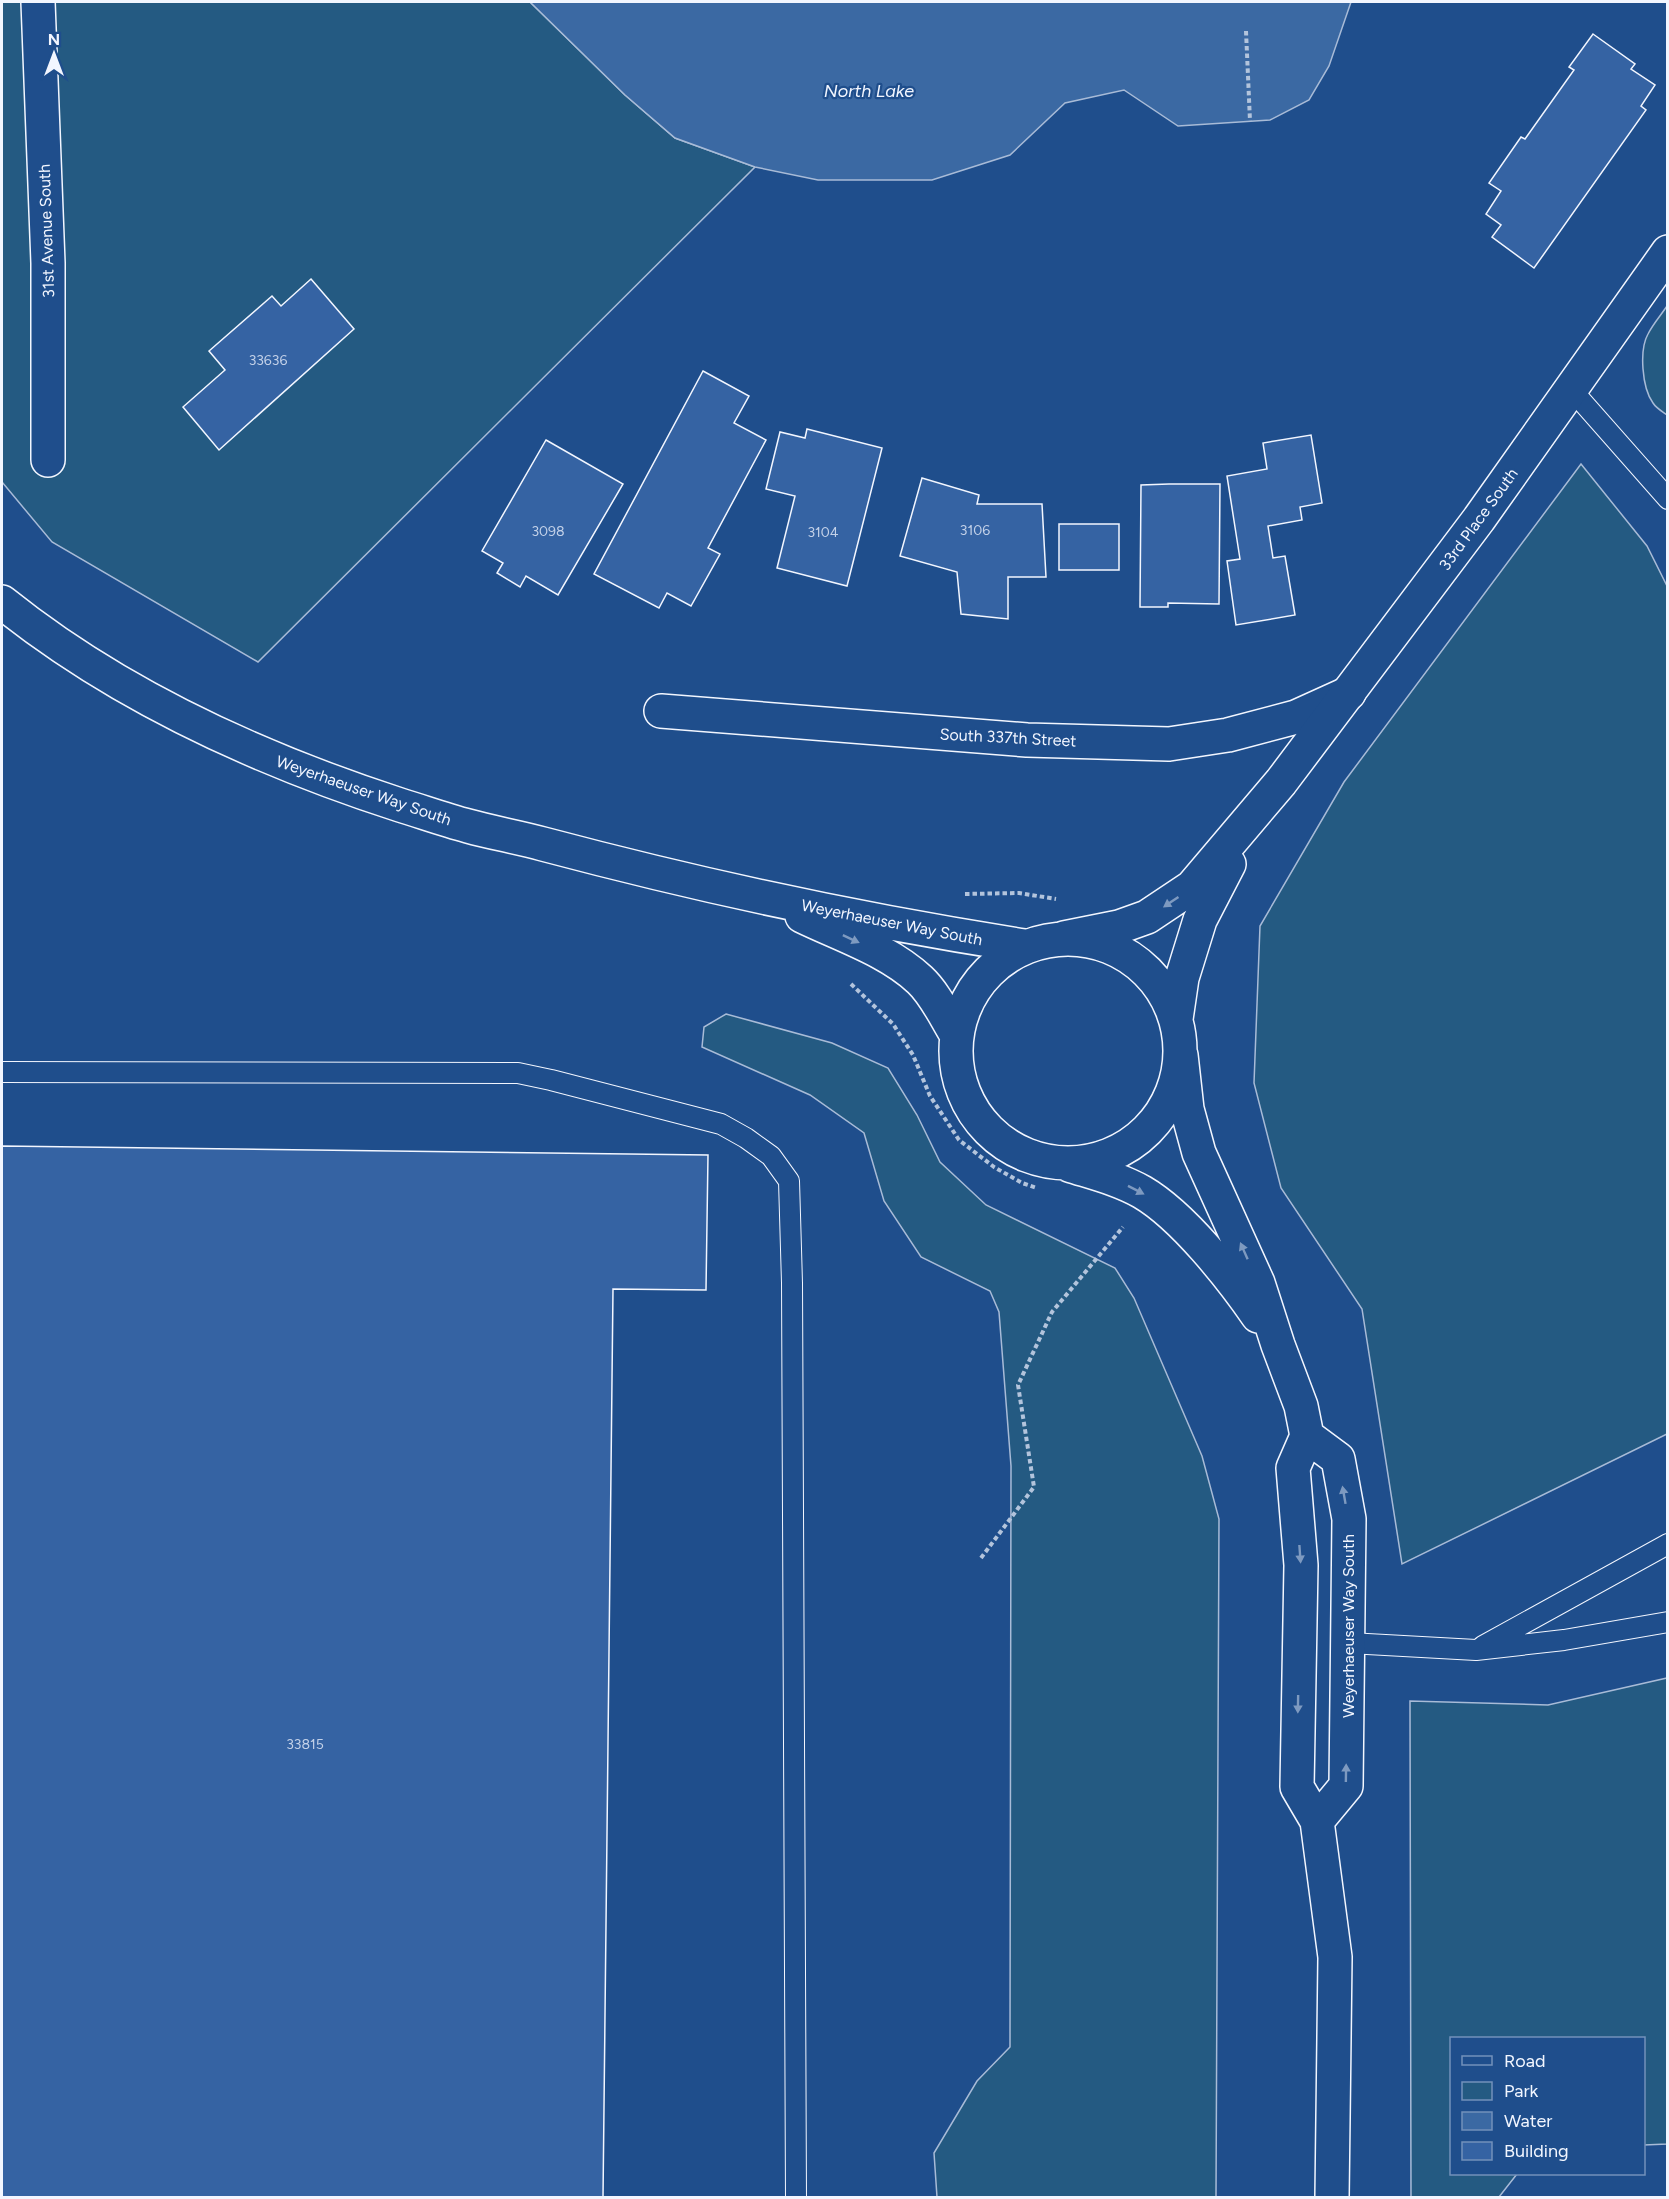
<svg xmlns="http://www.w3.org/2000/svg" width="1669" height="2199" font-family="Figtree,sans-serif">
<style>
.green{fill:#245a82;stroke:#a8bbd7;stroke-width:1.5}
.water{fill:#3b69a3;stroke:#a8bbd7;stroke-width:1.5}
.building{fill:#3563a3;stroke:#f2f6ff;stroke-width:1.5}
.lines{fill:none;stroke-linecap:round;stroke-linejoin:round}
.lane-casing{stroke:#f2f6ff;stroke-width:22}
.street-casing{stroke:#f2f6ff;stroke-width:36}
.secondary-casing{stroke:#f2f6ff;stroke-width:36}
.path{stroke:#b3c4dc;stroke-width:4;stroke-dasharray:4.5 3;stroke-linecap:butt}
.lane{stroke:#1f4e8c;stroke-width:20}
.street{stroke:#1f4e8c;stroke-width:33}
.secondary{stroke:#1f4e8c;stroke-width:33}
.oneway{fill:#7e9ac0}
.labels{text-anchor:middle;stroke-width:4.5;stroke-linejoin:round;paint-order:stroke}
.number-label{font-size:14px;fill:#c3d1e8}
.street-label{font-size:16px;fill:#f2f6ff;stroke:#1f4e8c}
.water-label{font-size:18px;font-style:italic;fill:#f2f6ff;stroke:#1f4e8c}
</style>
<rect width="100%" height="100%" fill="#1f4e8c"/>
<!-- green -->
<path class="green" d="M2 2H530L625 95 675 138 755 167 258 662 52 542 2 482Z
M1667 306V415C1663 412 1656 408 1653 403 1642 388 1639 350 1648 334 1653 324 1661 315 1667 306Z
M1581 464 1647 546 1667 586V1434L1402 1564 1362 1309 1281 1188 1254 1083 1260 926 1344 782Z
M726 1014 832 1043 888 1068 917 1115 940 1162 986 1205 1115 1268 1134 1298 1202 1456 1219 1519 1216 2197H937L934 2153 977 2081 1010 2047 1011 1466 999 1312 990 1291 921 1257 884 1201 864 1133 810 1095 702 1047 704 1027Z
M1667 1678V2144L1644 2145V2038H1452V2174H1517L1499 2197H1411L1410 1701 1548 1705Z"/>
<!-- water -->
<path class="water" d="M530 2H1351L1329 66 1309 100 1270 120 1178 126 1124 90 1065 103 1010 155 932 180H818L755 167 675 138 625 95Z"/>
<!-- building -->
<path class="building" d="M1593 34 1635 64 1631 69 1655 85 1641 106 1646 110 1534 268 1492 237 1501 225 1486 214 1501 191 1489 183 1521 137 1525 139 1574 70 1569 67Z
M311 279 354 329 219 450 183 407 225 370 209 351 272 296 281 306Z
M703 371 749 396 734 423 766 440 708 548 720 554 691 606 667 593 659 608 594 574Z
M807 429 882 448 847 586 777 568 795 496 766 489 780 432 805 438Z
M1311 435 1322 503 1300 507 1302 520 1268 526 1273 558 1285 556 1295 615 1236 625 1227 561 1240 559 1227 476 1267 469 1263 443Z
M546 440 623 484 558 595 526 576 520 587 497 573 503 563 482 551Z
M922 478 979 495 977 504H1042L1046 577H1008V619L961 614 957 572 900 556Z
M1169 484H1220L1219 604 1168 603V607H1140L1141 485Z
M1059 524H1119V570H1059Z
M2 1146 708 1155 706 1290 613 1289 603 2198H2Z"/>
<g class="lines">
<!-- lane casing -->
<g class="lane-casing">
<path id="lane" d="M1571 389 1668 499
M2 1072 518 1073 551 1080 721 1124 746 1138 771 1156 789 1181 792 1283 796 2198
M1349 1643 1476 1650 1564 1640 1668 1622
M1483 1646 1668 1544"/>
</g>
<!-- street casing -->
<g class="street-casing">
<path id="street" d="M38 2 48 263V460
M661 711 1027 740 1169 744 1228 735 1296 717 1349 693"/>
</g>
<!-- secondary casing -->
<g class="secondary-casing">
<path id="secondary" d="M2 602C119 696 258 759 400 805 423 812 445 820 468 826 493 833 518 837 543 844 701 886 863 921 1025 946
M802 916C841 935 888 950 920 980 935 994 945 1016 956 1034
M1064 938 1119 927 1147 917 1192 887 1281 782 1479 519 1668 252
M956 1051a112 112 0 1 1 224 0a112 112 0 1 1-224 0Z
M1176 1019 1182 978 1200 920 1229 864
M1181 1055 1187 1109 1199 1153 1258 1283 1278 1345 1301 1406 1307 1436 1293 1468 1301 1565 1297 1787 1317 1821 1335 1957 1332 2198
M1069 1165C1094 1173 1119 1179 1142 1192 1183 1216 1231 1277 1258 1316
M1307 1436 1338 1459 1349 1519 1346 1786 1317 1821"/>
</g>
<!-- path -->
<path class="path" d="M1246 31 1250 121
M965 894 1019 893 1056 899
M851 984 893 1024 913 1055 930 1096 959 1140 994 1167 1022 1183 1037 1188
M981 1558 1034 1487 1018 1385 1052 1312 1123 1227"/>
<!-- lane -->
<use href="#lane" class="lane"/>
<!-- street -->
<use href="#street" class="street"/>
<!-- secondary -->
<use href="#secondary" class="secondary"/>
</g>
<!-- one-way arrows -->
<defs><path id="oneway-solid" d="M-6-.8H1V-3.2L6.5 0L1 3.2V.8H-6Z" transform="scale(1.5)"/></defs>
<g class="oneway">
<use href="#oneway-solid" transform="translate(1171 902) rotate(146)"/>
<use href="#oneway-solid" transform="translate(851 939) rotate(25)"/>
<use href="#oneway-solid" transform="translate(1136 1190) rotate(27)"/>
<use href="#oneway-solid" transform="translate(1244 1251) rotate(-114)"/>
<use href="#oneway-solid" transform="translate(1344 1495) rotate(-100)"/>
<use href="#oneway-solid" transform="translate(1300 1554) rotate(86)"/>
<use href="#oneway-solid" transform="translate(1298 1704) rotate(91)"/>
<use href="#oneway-solid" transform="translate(1346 1773) rotate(-89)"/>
</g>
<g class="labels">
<!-- number labels -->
<g class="number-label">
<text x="268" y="365">33636</text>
<text x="975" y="535">3106</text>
<text x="548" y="536">3098</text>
<text x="823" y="537">3104</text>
<text x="305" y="1749">33815</text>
</g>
<!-- street labels -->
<g class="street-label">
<text transform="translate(46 231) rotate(-92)" y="6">31st Avenue South</text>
<text transform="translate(1478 519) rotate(-54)" y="6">33rd Place South</text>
<text transform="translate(1008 737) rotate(3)" y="6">South 337th Street</text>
<text transform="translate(364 790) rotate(19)" y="6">Weyerhaeuser Way South</text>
<text transform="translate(892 922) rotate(11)" y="6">Weyerhaeuser Way South</text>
<text transform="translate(1348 1626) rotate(-90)" y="6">Weyerhaeuser Way South</text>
</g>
<!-- water labels -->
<g class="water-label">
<text x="869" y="97">North Lake</text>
</g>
</g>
<!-- border -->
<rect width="1669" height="2199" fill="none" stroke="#f2f6ff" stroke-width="6"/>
<!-- legend -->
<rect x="1450" y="2037" width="195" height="138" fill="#1f4e8c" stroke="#7391ba" stroke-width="1.5"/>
<rect x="1462" y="2056" width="30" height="9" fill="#1f4e8c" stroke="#7391ba" stroke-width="1.5"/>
<text x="1504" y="2067" font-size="18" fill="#f2f6ff">Road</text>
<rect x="1462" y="2082" width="30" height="18" fill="#245a82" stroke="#7391ba" stroke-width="1.5"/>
<text x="1504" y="2097" font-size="18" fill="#f2f6ff">Park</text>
<rect x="1462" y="2112" width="30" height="18" fill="#3b69a3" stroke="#7391ba" stroke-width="1.5"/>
<text x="1504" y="2127" font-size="18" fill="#f2f6ff">Water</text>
<rect x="1462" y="2142" width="30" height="18" fill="#3563a3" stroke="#7391ba" stroke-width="1.5"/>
<text x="1504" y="2157" font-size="18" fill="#f2f6ff">Building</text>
<!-- north arrow -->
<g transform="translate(54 54)" stroke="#1f4e8c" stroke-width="4.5" paint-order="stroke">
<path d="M0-4.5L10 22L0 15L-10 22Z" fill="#f2f6ff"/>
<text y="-9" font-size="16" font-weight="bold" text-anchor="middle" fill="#f2f6ff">N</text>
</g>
</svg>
